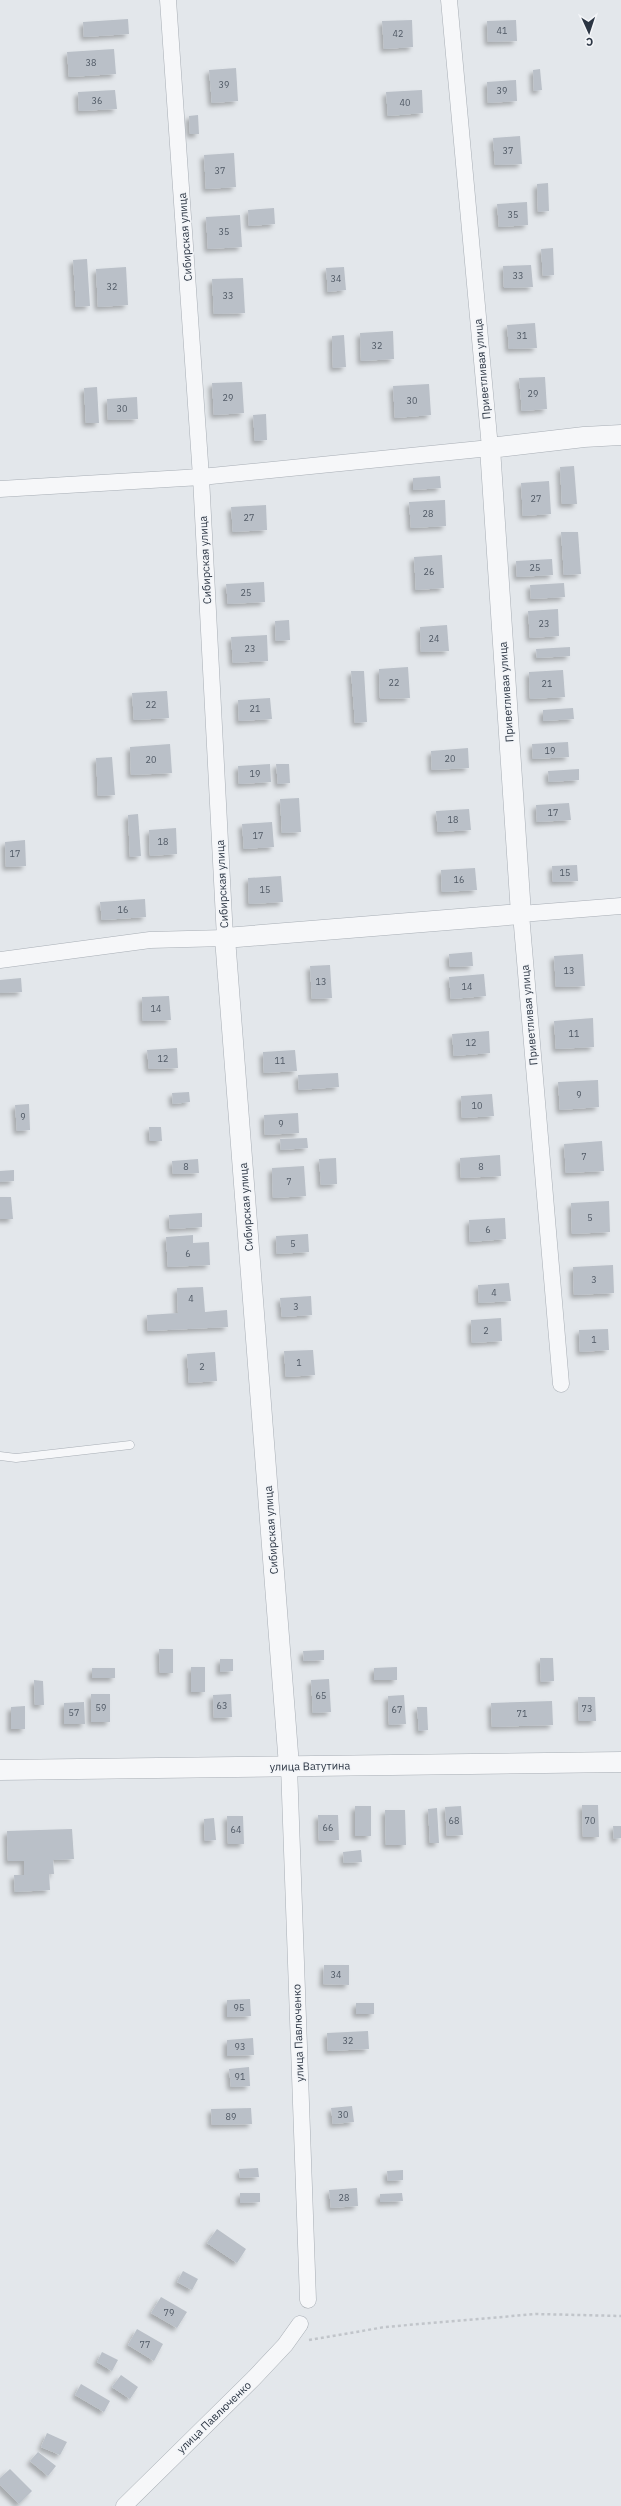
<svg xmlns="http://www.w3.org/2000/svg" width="621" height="2506" font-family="'IBM Plex Sans',sans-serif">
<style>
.building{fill:#bac0c8;filter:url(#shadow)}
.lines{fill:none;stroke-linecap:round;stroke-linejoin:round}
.service-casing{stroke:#a8aeb5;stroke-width:9}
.minor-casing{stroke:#a8aeb5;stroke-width:17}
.tertiary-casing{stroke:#a8aeb5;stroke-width:21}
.path{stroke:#c1c5ca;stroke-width:2.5;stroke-dasharray:3 3;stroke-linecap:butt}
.service{stroke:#f6f7f9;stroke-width:8}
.minor{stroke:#f6f7f9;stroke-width:16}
.tertiary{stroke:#f6f7f9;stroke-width:20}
.labels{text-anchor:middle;stroke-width:3;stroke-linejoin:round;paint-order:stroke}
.number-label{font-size:9px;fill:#4f5864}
.street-label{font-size:11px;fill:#2b3543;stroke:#f3f5f8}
</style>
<defs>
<filter id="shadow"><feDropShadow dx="-3.5" dy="3.5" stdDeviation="2" flood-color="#0004"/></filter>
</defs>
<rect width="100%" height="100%" fill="#e3e7eb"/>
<!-- building -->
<path class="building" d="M128 19 129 34 84 37 83 22Z
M412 20 413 47 384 49 382 21Z
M516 20 517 41 488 42 487 21Z
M114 49 116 74 69 77 67 52Z
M236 68 238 101 212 103 209 70Z
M540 69 542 90 534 91 533 70Z
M516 80 517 101 488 103 487 82Z
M115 90 117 109 79 111 78 92Z
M422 90 423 113 388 116 386 92Z
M198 115 199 134H190L189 116Z
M520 136 522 164 495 165 493 138Z
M234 153 236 187 206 189 204 155Z
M548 183 549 211 538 212 537 184Z
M527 202 528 225 499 227 497 204Z
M274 208 275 224 249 226 248 210Z
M240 215 242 247 208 249 206 217Z
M553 248 554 275 543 276 541 249Z
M87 259 90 306 76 307 73 260Z
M531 265 533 287 504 288 503 266Z
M126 267 128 305 98 307 96 269Z
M344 267 346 290 328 292 326 268Z
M243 278 245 313 214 314 212 279Z
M535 323 537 348 509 349 507 325Z
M393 331 394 359 361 361 360 333Z
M344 335 346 367 333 368 332 336Z
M545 377 547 409 522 411 519 378Z
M242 382 244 413 214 415 212 383Z
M429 384 431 415 395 418 393 386Z
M97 387 99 423H86L84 388Z
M137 397 138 419 108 420 107 399Z
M266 414 267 440 255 441 253 415Z
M574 466 577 504H562L560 467Z
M440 476 441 488 413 490V478Z
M549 481 551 514 523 516 521 483Z
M445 500 446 526 411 528 409 502Z
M266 505 267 530 233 532 231 507Z
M561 532H578L581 574 564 575Z
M442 555 444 588 416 590 414 557Z
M552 559 553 575 517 577 516 561Z
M264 582 265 602 228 604 226 584Z
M564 583 565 597 531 599 530 585Z
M558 609 559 636 530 638 528 611Z
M289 620 290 640 276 641 275 621Z
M447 625 449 651 421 652 420 627Z
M267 635 268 661 233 663 231 637Z
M570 647V656L537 658 536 649Z
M408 667 410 698 380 699 379 669Z
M563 670 565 697 530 699 529 672Z
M351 671H364L367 722 355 723Z
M167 691 169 718 134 720 132 693Z
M270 698 272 719 239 721 238 700Z
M573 708 574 719 543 721V710Z
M568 742 569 757 533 759 532 744Z
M170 744 172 773 131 775 130 747Z
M468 748 469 768 432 770 431 751Z
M112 757 115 795 98 796 96 758Z
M270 764 271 782 239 784 238 766Z
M276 764H289L290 783 278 784Z
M579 769V780L549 782 548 771Z
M299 798 301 832 282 833 280 799Z
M569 803 571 820 537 822 536 805Z
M469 809 471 830 438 832 436 811Z
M138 814 141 856 130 857 128 815Z
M272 822 274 847 244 849 242 824Z
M176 828 177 854 150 856 149 830Z
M25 840 26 866 6 867 5 842Z
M577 865 578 881 553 882 552 866Z
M475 868 477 890 442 892 441 870Z
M281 876 283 902 249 904 248 878Z
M145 899 146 917 102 920 100 902Z
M472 952 473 966 450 967 449 954Z
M583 954 585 986 556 987 554 956Z
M330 965 332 998 312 999 310 966Z
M484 974 486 996 451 999 449 977Z
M21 978 22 992 0 993V980Z
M169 996 171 1020 143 1021 142 997Z
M593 1018 594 1047 556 1049 554 1021Z
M489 1031 490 1053 454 1056 452 1034Z
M177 1048 178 1068 149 1069 147 1050Z
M295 1050 297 1071 264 1073 263 1052Z
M338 1073 339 1087 299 1090 298 1075Z
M598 1080 599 1107 560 1110 558 1082Z
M189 1092 190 1102 173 1104 172 1093Z
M492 1094 494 1116 462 1118 461 1096Z
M29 1104 30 1130 17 1131 15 1105Z
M298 1113 299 1133 265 1135 264 1115Z
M149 1127H161L162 1141H150Z
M307 1138 308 1148 281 1150 280 1139Z
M602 1141 604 1171 566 1173 564 1144Z
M500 1155 501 1176 461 1178 460 1158Z
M336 1158 337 1184 321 1185 319 1159Z
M198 1159 199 1173 173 1174 172 1161Z
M304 1166 306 1196 273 1198 272 1168Z
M14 1170V1181L0 1182V1171Z
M0 1197H11L13 1219H0Z
M609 1201 610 1232 572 1234 571 1203Z
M202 1213V1227L170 1229 169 1215Z
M505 1218 506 1239 470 1242 469 1220Z
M308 1234 309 1252 277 1254 276 1236Z
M193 1235V1243L209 1242 210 1265 168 1267 166 1237Z
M613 1265 614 1293 574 1295 573 1267Z
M509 1283 511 1301 479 1303 478 1285Z
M203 1287 205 1312 227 1310 228 1327 148 1331 147 1315 178 1313 177 1288Z
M311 1296 312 1315 282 1317 280 1298Z
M501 1318 502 1341 472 1343 471 1320Z
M608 1329 609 1350 580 1352 579 1330Z
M313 1350 315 1375 286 1377 284 1351Z
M215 1352 217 1381 189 1383 187 1354Z
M159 1649H173V1673H160Z
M324 1650V1660L304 1661 303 1651Z
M540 1658H553L554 1681 541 1682Z
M220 1659H233V1671L220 1672Z
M191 1667H205V1692H191Z
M397 1667V1680H374V1668Z
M92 1668H115V1678H92Z
M329 1679 331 1712 313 1713 311 1680Z
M34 1680 43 1681 44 1705H35Z
M91 1694H110V1722H91Z
M231 1694 232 1717 214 1718 213 1695Z
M404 1695 406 1724 389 1725 388 1696Z
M578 1697H595L596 1721H579Z
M552 1701 553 1725 492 1727 491 1703Z
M84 1702 85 1724H64V1703Z
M25 1706V1729H11V1707Z
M417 1707H427L428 1730 419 1731Z
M582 1805H598L599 1837H583Z
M355 1806H371V1836H355Z
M461 1806 463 1835 447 1836 445 1807Z
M437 1808 439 1843H430L428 1809Z
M385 1810H405L406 1845H386Z
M318 1815H338L339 1840 319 1841Z
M227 1816H243L244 1844H228Z
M214 1818 216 1840 205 1841 204 1819Z
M613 1826H621V1838L614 1839Z
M72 1829 74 1859 53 1860 54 1874H49L50 1890 15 1892 14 1875H24V1861H8L7 1831Z
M361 1850 362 1862 344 1863 343 1852Z
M324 1965H349V1985L323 1984Z
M250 1999 251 2016 227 2017V2000Z
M356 2003H374V2014H356Z
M368 2031 369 2049 328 2051 327 2033Z
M253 2038 254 2055 227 2056V2040Z
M249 2067 250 2086 231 2087 229 2069Z
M352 2106 354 2122 333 2124 331 2108Z
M251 2108 252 2124 212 2125 211 2109Z
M258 2168 259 2177 240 2178 239 2169Z
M403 2170V2180L388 2181 387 2171Z
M357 2188 358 2206 331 2208 329 2190Z
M240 2193H260V2202L240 2203Z
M402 2193 403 2201 380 2202V2194Z
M217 2229 246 2249 237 2263 207 2243Z
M183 2271 198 2279 192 2290 177 2282Z
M161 2297 187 2312 177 2328 151 2313Z
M137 2329 163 2344 154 2361 128 2345Z
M102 2352 118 2360 112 2371 97 2362Z
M121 2375 138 2387 130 2399 112 2387Z
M81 2384 110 2401 104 2412 75 2395Z
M47 2433 67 2442 60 2455 41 2447Z
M38 2452 56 2466 48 2476 30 2461Z
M10 2469 32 2491 19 2504 0 2485V2478Z"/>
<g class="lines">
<!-- service casing -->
<g class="service-casing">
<path id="service" d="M0 1456 16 1458 130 1445"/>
</g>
<!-- minor casing -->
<g class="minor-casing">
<path id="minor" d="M0 489 201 477 490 448 449 0
M0 960 150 940 225 938 201 477 168 0
M561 1384 521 914 621 906
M289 1766 308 2300
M124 2506 254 2378 285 2345 300 2324"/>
</g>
<!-- tertiary casing -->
<g class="tertiary-casing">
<path id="tertiary" d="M289 1766 225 938 521 914 490 448 584 437 621 435
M0 1770 621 1762"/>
</g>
<!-- path -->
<path class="path" d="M309 2340 385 2327 536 2314 621 2316"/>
<!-- service -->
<use href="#service" class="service"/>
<!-- minor -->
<use href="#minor" class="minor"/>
<!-- tertiary -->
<use href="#tertiary" class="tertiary"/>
</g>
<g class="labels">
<!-- number labels -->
<g class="number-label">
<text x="502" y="34">41</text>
<text x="398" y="37">42</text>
<text x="91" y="66">38</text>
<text x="224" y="88">39</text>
<text x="502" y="94">39</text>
<text x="97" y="104">36</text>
<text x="405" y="106">40</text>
<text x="508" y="154">37</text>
<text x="220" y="174">37</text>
<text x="513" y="218">35</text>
<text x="224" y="235">35</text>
<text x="518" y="279">33</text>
<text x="336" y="282">34</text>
<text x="112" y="290">32</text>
<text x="228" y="299">33</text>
<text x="522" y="339">31</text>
<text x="377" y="349">32</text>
<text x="533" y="397">29</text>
<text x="228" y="401">29</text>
<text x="412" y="404">30</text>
<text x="122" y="412">30</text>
<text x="536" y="502">27</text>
<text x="428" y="517">28</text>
<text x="249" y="521">27</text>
<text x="535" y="571">25</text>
<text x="429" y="575">26</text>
<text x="246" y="596">25</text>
<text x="544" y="627">23</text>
<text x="434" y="642">24</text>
<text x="250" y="652">23</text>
<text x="394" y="686">22</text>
<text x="547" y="687">21</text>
<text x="151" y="708">22</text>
<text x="255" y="712">21</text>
<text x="550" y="754">19</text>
<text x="450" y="762">20</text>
<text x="151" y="763">20</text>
<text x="255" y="777">19</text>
<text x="553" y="816">17</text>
<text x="453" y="823">18</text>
<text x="258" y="839">17</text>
<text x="163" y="845">18</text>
<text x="15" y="857">17</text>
<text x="565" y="876">15</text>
<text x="459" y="883">16</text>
<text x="265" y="893">15</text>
<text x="123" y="913">16</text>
<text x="569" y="974">13</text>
<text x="321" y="985">13</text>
<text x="467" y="990">14</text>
<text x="156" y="1012">14</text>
<text x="574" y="1037">11</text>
<text x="471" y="1046">12</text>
<text x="163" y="1062">12</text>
<text x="280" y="1064">11</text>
<text x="579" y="1098">9</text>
<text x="477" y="1109">10</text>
<text x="23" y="1120">9</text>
<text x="281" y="1127">9</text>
<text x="584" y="1160">7</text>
<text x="186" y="1170">8</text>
<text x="481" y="1170">8</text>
<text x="289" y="1185">7</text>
<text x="590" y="1221">5</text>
<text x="488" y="1233">6</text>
<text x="293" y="1247">5</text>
<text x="188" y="1257">6</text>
<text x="594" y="1283">3</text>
<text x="494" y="1296">4</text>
<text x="191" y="1302">4</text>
<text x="296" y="1310">3</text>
<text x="486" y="1334">2</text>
<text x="594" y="1343">1</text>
<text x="299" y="1366">1</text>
<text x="202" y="1370">2</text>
<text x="321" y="1699">65</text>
<text x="222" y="1709">63</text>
<text x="101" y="1711">59</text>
<text x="587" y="1712">73</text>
<text x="397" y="1713">67</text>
<text x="74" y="1716">57</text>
<text x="522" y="1717">71</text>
<text x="454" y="1824">68</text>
<text x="590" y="1824">70</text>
<text x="328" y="1831">66</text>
<text x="236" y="1833">64</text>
<text x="336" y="1978">34</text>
<text x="239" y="2011">95</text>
<text x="348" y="2044">32</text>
<text x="240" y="2050">93</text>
<text x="240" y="2080">91</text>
<text x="343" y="2118">30</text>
<text x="231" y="2120">89</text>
<text x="344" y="2201">28</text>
<text x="169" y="2316">79</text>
<text x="145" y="2348">77</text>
</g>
<!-- street labels -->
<g class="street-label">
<text transform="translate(185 237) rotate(-94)" y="4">Сибирская улица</text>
<text transform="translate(482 369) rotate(-95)" y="4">Приветливая улица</text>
<text transform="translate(205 560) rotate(-93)" y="4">Сибирская улица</text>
<text transform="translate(506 692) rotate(-94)" y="4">Приветливая улица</text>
<text transform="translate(222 884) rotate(-93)" y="4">Сибирская улица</text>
<text transform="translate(529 1015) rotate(-95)" y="4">Приветливая улица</text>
<text transform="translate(246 1207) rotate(-94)" y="4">Сибирская улица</text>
<text transform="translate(271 1530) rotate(-94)" y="4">Сибирская улица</text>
<text transform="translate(310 1766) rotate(-1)" y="4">улица Ватутина</text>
<text transform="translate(298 2033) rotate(-92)" y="4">улица Павлюченко</text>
<text transform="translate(214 2417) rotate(-44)" y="4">улица Павлюченко</text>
</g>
</g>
<!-- north arrow -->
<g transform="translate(589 32) rotate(177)" stroke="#f3f5f8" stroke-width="3" paint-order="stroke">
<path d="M0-3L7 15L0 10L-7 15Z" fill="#2b3543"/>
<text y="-6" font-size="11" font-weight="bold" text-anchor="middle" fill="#2b3543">С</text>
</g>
</svg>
